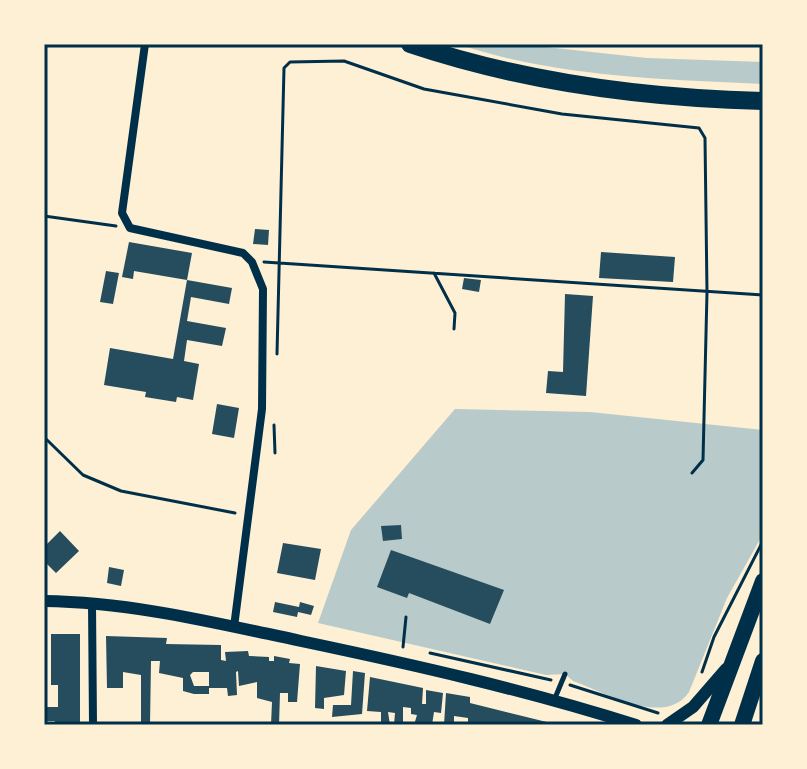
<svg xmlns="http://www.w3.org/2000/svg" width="807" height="769" font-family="Roboto,sans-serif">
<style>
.green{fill:#b9caca}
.building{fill:#264d5e;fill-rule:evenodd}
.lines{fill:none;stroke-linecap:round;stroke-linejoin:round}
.path{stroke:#003049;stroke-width:3}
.service{stroke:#003049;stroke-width:5}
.minor{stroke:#003049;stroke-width:8}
.tertiary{stroke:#003049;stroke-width:12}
.primary{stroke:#003049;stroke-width:16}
.motorway{stroke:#003049;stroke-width:18}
.neatline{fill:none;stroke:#003049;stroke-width:3}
</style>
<rect width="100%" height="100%" fill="#fdf0d5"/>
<!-- green -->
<path class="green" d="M458 44H518L647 58 763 62V84C661 79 556 77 458 44Z
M455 409 590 412 763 430V534L727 598 689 692C665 728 604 692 573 681L565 674 546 675 318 623 351 530Z"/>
<!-- building -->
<path class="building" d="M255 229 269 230 268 245 253 244Z
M129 242 192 253 187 280 134 271 133 279 122 277Z
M601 252 675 257 673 282 599 278Z
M106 271 119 273 113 304 100 302Z
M464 278 481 280 479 292 462 289Z
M187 280 232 288 229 304 191 297 187 321 226 328 222 346 187 340 184 361 199 364 193 400 177 397 176 402 145 397 146 392 104 385 110 348 173 359Z
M565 294 593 296 586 396 546 393 548 371 563 372Z
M217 404 239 408 234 438 212 434Z
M401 525 402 539 383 541 381 526Z
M60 531 79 551 56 573 44 561V547Z
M283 543 321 549 315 580 277 573Z
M391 550 504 590 490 624 409 593 407 598 377 587Z
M109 567 124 570 121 586 107 583Z
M275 602 299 607 300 602 314 606 311 615 298 612 297 617 273 612Z
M51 634H80V725H55V721H44V707H58V685H51Z
M106 636 167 638 166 644 221 645V660L226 661 225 652 248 651 249 656 269 657V661H274V656L290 659 289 663 300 664 297 702H288V693H280L279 725H271L272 702 257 698V682L239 686 238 671 236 672 237 695 228 696 227 688H209V694H194L183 691V678L159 673 160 661H151L150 725H141V675L123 672V688H107ZM193 672H209V686H194L190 675Z
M316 666 346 671 344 695 324 698V709L315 708Z
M353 671 365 673 362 714 332 717 333 705H351Z
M370 677 423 688 422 704H426V690L443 693 441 713 434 712 432 725H414L417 715 411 714V708L403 707V725H394L395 713 388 712 390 725H366L367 722H381V712L367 711Z
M446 693 470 697V703L559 725H468V718L454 716V725H444Z"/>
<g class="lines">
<!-- path -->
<path class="path" d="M44 216 116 226
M264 262 763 295
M434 273 455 313 454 329
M277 354 284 68 290 62 344 61 424 89 562 114 699 128 705 138 707 292 703 460 692 473
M274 425 275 453
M44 437 83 475 121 491 235 513
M403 647 406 617
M430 653 551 680
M702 672 714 637 763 541
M570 685 658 713"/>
<!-- service -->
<path class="service" d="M555 698 565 674"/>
<!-- minor -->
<path class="minor" d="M145 44 122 213 130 228 243 253 252 262 263 289 262 409 234 627
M92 603 93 725"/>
<!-- tertiary -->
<path class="tertiary" d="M44 601C131 602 216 623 301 641 415 665 526 690 636 725
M667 725 693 707 726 669"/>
<!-- primary -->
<path class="primary" d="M709 725 763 581
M742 725 763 661"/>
<!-- motorway -->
<path class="motorway" d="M410 44C523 82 644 98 763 101"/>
</g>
<!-- border -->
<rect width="807" height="769" fill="none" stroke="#fdf0d5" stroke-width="92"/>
<rect x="46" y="46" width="715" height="677" class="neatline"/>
</svg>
